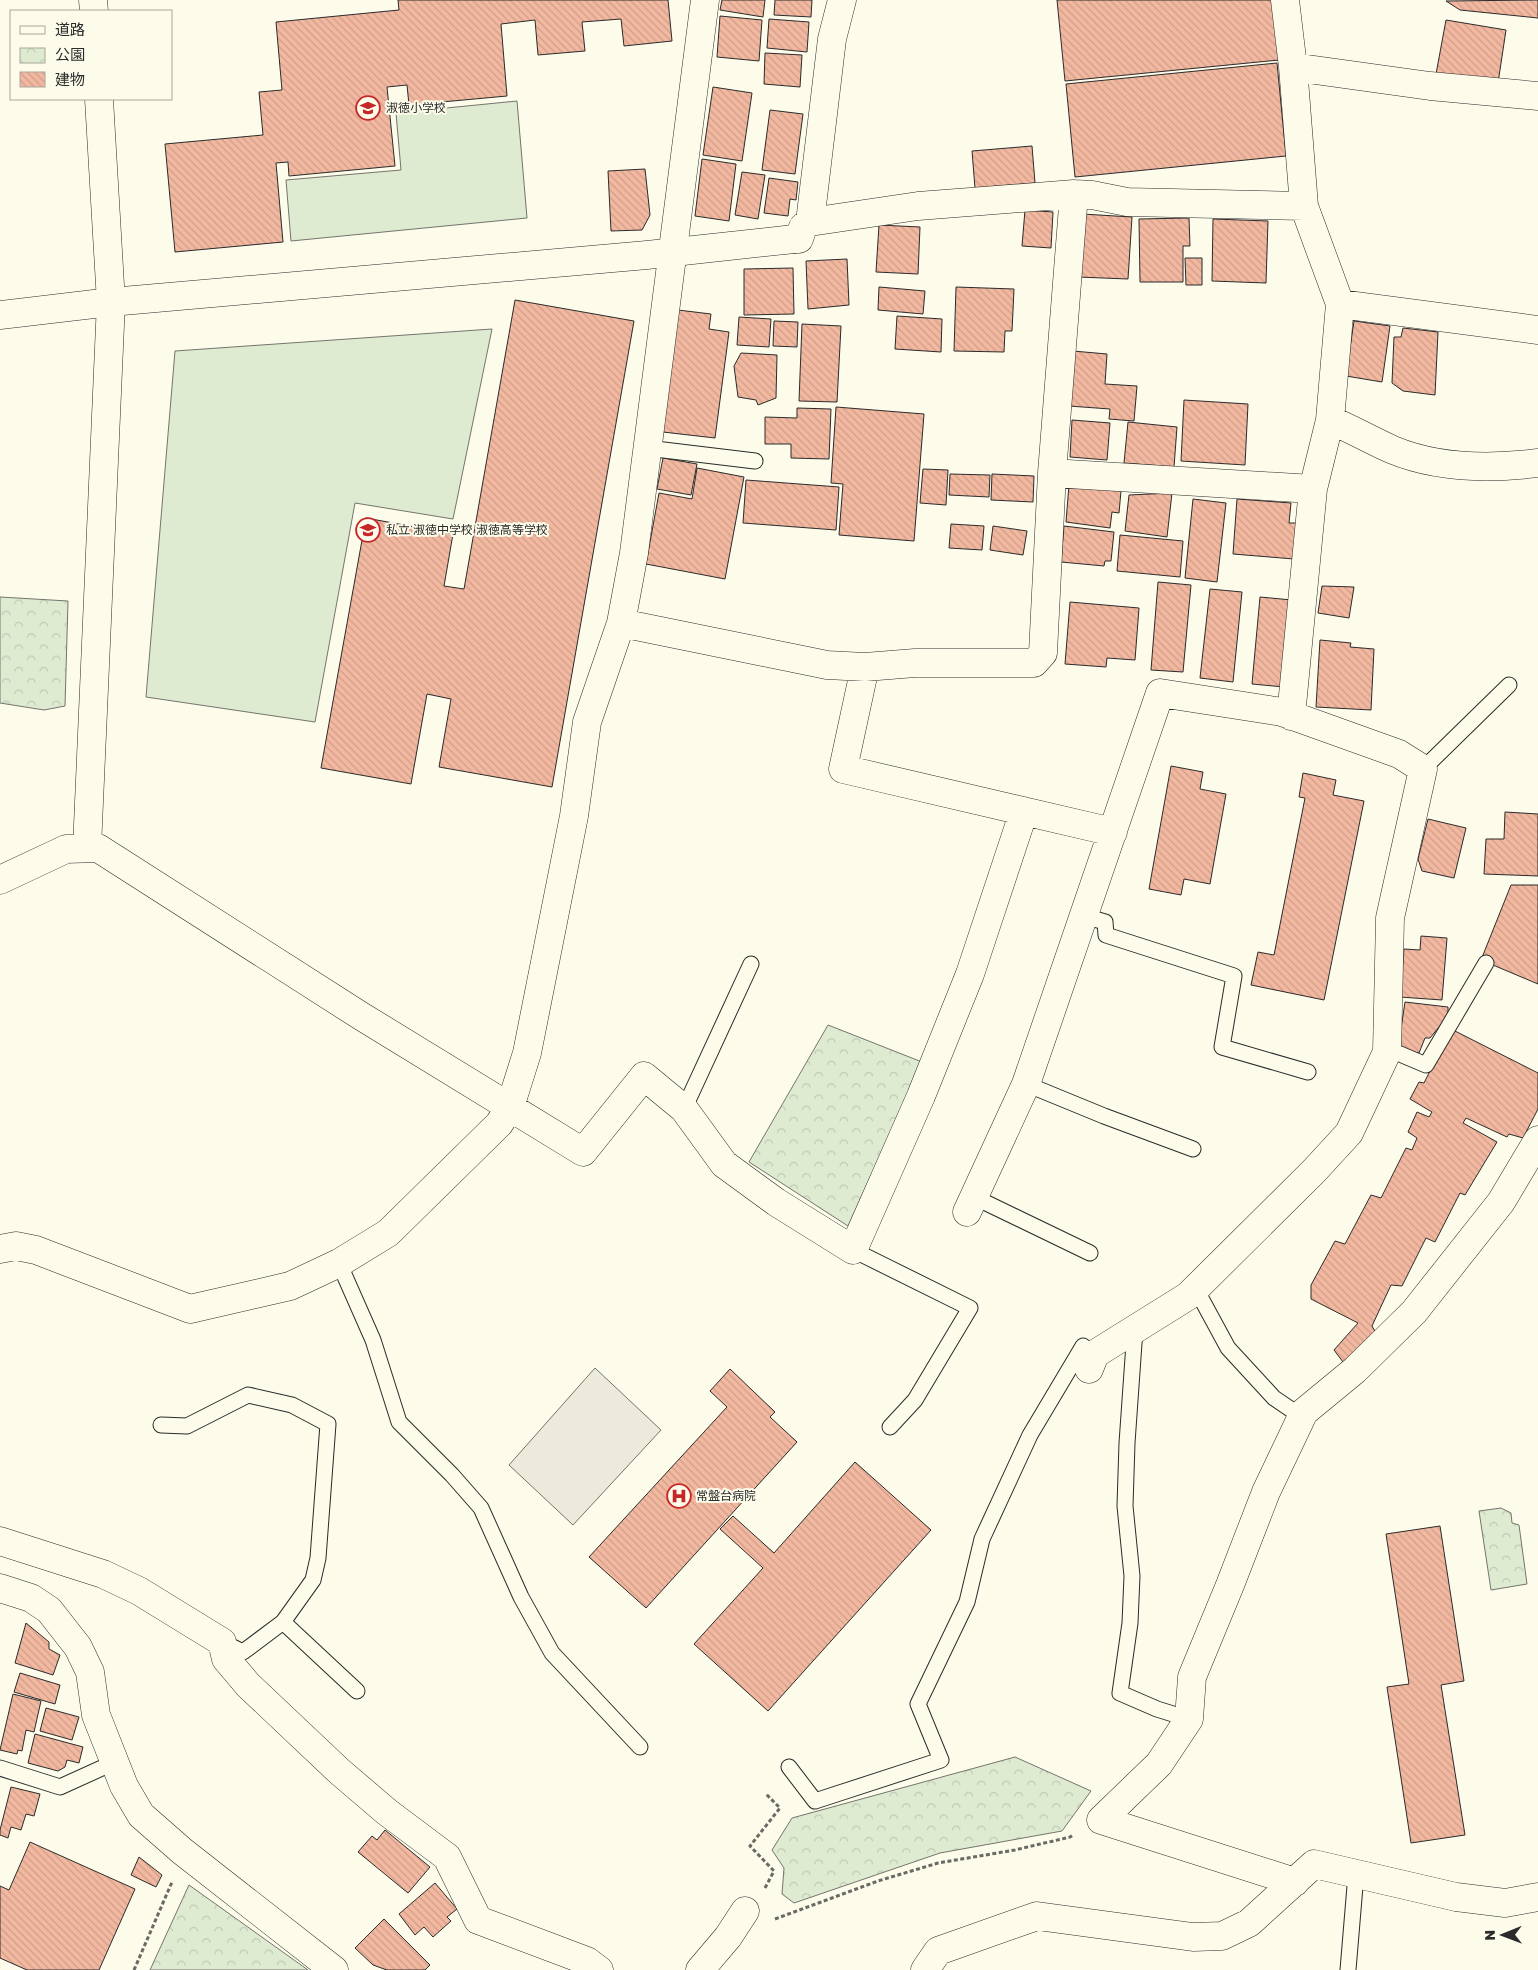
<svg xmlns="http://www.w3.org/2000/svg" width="1538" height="1970" font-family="'Golos Text','Noto Sans JP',sans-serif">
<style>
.park{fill:url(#park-crowns);stroke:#74746e}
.pitch{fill:#deebd1;stroke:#74746e}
.parking{fill:#eceadb;stroke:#74746e}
.building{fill:url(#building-back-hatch);stroke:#2b2b2b}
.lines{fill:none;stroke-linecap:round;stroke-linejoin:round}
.lane-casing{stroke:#2b2b2b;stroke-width:17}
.street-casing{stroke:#2b2b2b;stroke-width:29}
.secondary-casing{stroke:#2b2b2b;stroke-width:29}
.path{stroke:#6a6964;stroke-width:3;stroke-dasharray:4 2.5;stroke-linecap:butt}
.lane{stroke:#fdfbea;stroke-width:15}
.street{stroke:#fdfbea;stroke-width:28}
.secondary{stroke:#fdfbea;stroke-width:28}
.labels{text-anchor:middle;stroke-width:4;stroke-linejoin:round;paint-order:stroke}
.poi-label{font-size:12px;fill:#2b2b2b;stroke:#fdfbea;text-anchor:start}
</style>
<defs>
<pattern id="park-crowns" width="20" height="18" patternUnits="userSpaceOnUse" patternTransform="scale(1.25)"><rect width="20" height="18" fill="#deebd1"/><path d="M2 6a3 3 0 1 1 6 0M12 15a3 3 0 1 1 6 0" fill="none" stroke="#bfcab4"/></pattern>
<pattern id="building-back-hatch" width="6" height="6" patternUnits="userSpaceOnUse" patternTransform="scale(1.25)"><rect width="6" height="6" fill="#f2b8a0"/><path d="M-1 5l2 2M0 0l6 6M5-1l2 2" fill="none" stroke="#d09e8a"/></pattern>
</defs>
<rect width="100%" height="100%" fill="#fdfbea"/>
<!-- park -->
<path class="park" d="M0 597 68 601 65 706 44 710 0 703Z
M828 1025 922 1062 848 1226 749 1162Z
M1501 1508 1511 1513 1512 1523 1519 1525 1527 1584 1491 1590 1479 1511Z
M1015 1757 1091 1791 1062 1831 940 1853 794 1903 782 1894 784 1868 772 1850 792 1818Z
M189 1885 308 1970H150Z"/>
<!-- pitch -->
<path class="pitch" d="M517 101 527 218 291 241 286 180 401 170 396 113Z
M492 329 453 519 355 503 315 722 146 697 175 351Z"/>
<!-- parking -->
<path class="parking" d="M595 1368 661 1430 573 1525 509 1465Z"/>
<!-- building -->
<path class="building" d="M398 0H668L672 41 624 46 621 19 582 22 585 51 538 55 535 20 501 24 507 96 409 105 407 85 387 87 395 166 289 176 288 162 276 163 283 242 175 252 165 144 263 135 259 92 282 90 276 22 399 10Z
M722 0H765L763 17 720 10Z
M775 0H812L811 17 774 15Z
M1057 0H1273L1279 60 1065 81Z
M1538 0V18L1460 10 1446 1Z
M720 16 762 20 759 61 717 57Z
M769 19 809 22 807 52 767 48Z
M1446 20 1506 30 1498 83 1436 74Z
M765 53 802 55 800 87 764 84Z
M1277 63 1286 156 1075 177 1066 84Z
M713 87 752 93 742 161 703 155Z
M770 110 803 114 795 174 762 170Z
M1032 146 1035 183 975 188 972 151Z
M702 159 736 164 729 221 695 216Z
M645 169 650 215 642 230 611 231 608 171Z
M742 172 765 175 758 219 735 215Z
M769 178 798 182 796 200 790 199 788 216 764 213Z
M1025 210 1053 212 1051 248 1022 246Z
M1082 214 1132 217 1128 279 1078 277Z
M1189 218 1190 246H1183V282H1140L1139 219Z
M1213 219 1268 221 1266 283 1212 281Z
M879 225 920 227 918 274 876 272Z
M1185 258H1202V285H1186Z
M847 259 849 305 808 309 806 261Z
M793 268 794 314 744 315V269Z
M879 287 925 291 923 314 878 310Z
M956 287 1014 289 1012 331H1005L1004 352 954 351Z
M515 300 634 321 552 787 439 767 451 699 427 694 411 784 321 768 366 518 453 534 444 586 464 589Z
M678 310 711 314 709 329 729 332 715 438 663 432Z
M897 316 942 319 941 352 895 349Z
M739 317 771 319 769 347 737 345Z
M774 321 798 322 797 347 773 346Z
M1354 321 1390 326 1382 382 1346 376Z
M802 324 841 326 837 402 799 401Z
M1403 328 1438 332 1435 395 1403 391 1392 383 1394 337H1401Z
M1073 351 1107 354 1105 384 1137 386 1134 421 1109 419 1110 409 1069 406Z
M741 353 777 355 776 398 758 405 756 400 738 397 734 366Z
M1184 400 1248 404 1245 465 1181 461Z
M836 407 924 414 914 541 839 535 843 484 831 483Z
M797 408 831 409 829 459 791 458V444H765V417L797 418Z
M1072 420 1110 423 1107 460 1070 457Z
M1128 422 1177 427 1174 467 1124 463Z
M663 458 697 464 691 495 657 489Z
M697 468 744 477 725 579 646 564 659 493 692 499Z
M923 469 948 470 946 505 920 503Z
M950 474 990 475 989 497 949 495Z
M992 474 1034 476 1033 502 991 500Z
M746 480 839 487 836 530 743 523Z
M1069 485 1121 491 1119 513 1112 512 1110 528 1066 522Z
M1172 493 1167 537 1125 531 1129 495Z
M1193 499 1226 503 1217 582 1185 578Z
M1237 499 1291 503 1289 523H1297L1294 559 1233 554Z
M951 524 984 526 982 550 949 548Z
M993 526 1027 531 1023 555 990 550Z
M1064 526 1114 532 1111 561H1105L1104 566 1061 562Z
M1120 535 1183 541 1180 577 1117 571Z
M1158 582 1191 585 1183 672 1151 670Z
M1322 586 1354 587 1349 618 1318 613Z
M1210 589 1242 592 1233 682 1200 678Z
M1260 597 1292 600 1284 687 1252 684Z
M1070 602 1139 608 1135 660 1107 658 1106 667 1065 664Z
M1320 640 1351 643 1350 647 1374 649 1371 710 1316 707Z
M1171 766 1203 772 1200 789 1226 794 1210 884 1184 879 1181 895 1149 889Z
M1303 773 1336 780 1333 795 1364 801 1324 1000 1251 985 1258 952 1274 955 1305 798 1299 797Z
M1505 812 1538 814V876L1484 874 1486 839H1504Z
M1428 819 1466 828 1454 878 1422 871 1418 859Z
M1511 885H1538V984L1481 960Z
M1421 936 1447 938 1442 1000 1400 997 1404 949 1420 950Z
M1405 1002 1448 1007V1016L1430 1038H1425L1419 1053 1398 1049Z
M1451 1029 1538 1073V1109L1523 1138 1509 1134 1507 1137 1466 1118 1463 1123 1497 1142 1465 1195 1460 1193 1435 1242 1426 1238 1402 1286 1391 1285 1372 1326 1376 1333 1348 1361 1343 1362 1334 1350 1358 1323 1311 1299V1285L1335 1241 1345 1244 1371 1195 1381 1198 1406 1148 1412 1150 1417 1138 1408 1132 1417 1112 1429 1117 1432 1112 1410 1099 1419 1082 1424 1083Z
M730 1369 775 1412 770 1417 797 1442 646 1608 589 1557 727 1407 710 1391Z
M855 1462 931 1530 768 1711 694 1644 763 1568 720 1529 733 1516 774 1553Z
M1440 1526 1464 1681 1441 1685 1465 1835 1411 1843 1387 1687 1409 1684 1386 1534Z
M26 1623 49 1642V1649L60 1655 53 1675 15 1663Z
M20 1673 60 1685 55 1704 14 1692Z
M13 1694 41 1701 34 1732 26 1730 22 1751 18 1750 17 1754 0 1750Z
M46 1708 79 1717 72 1740 40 1731Z
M35 1734 83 1747 79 1763 67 1760 65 1767 58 1771 28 1763Z
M11 1787 40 1794 34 1816 26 1814 21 1830 11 1827 8 1838 0 1835V1830Z
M385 1830 430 1867 408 1893 358 1852 372 1836 377 1840Z
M30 1842 135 1889 99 1970H27L0 1958V1886L9 1890Z
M139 1857 162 1875 156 1887 131 1875Z
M435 1883 457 1909 447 1917 451 1921 433 1937 424 1927 415 1935 399 1914Z
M384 1919 430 1965 425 1970H387L373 1965 355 1948Z"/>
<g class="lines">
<!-- lane casing -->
<g class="lane-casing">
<path id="lane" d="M647 448 755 461
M1423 769 1509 685
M1084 916 1105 922 1106 935 1234 976 1222 1047 1308 1072
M1387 1052 1400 1054 1426 1065 1486 963
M1026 1084 1104 1116 1193 1149
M684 1109 751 964
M974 1197 1090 1253
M853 1250 970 1308 915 1400 890 1427
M339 1263 373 1340 399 1422 452 1475 481 1508 521 1597 552 1653 640 1747
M1196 1289 1228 1348 1274 1398 1302 1417
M1135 1329 1127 1443 1125 1506 1132 1576 1130 1623 1120 1693 1157 1709 1189 1719
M161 1425 187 1426 248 1395 292 1405 328 1424 318 1558 313 1580 283 1622 243 1652 222 1642
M283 1622 357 1691
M789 1767 815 1801 941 1760 918 1704 967 1602 982 1539 1030 1435 1083 1346 1095 1354
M0 1768 60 1787 115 1762
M1348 1970 1356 1874"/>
</g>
<!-- street casing -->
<g class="street-casing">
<path id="street" d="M93 0 94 11
M1285 0 1293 67 1304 206 1340 304 1330 420 1313 489 1291 716
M1293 67 1430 86 1538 96
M810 222 832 39 842 0
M794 239H799L803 227 810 222 918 206 1074 194 1092 195 1127 202 1304 206
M1340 304 1538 330
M1330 420C1352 429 1372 441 1393 450 1439 469 1490 469 1538 463
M1052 473 1313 489
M621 623 827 665 865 667 915 663H1034L1043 653 1052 473 1074 194
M865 667 843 769 1113 832
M87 848 111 302 99 99
M0 880 66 849 98 848 361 1016 583 1152 644 1076 684 1109 724 1164 776 1202 853 1250 921 1096 970 974 1024 811
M967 1212 1026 1084 1160 693 1282 712 1399 754 1423 769 1390 918 1387 1052 1349 1133 1314 1171 1188 1296 1095 1354 1089 1369
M0 1249 16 1246 36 1250 190 1309 290 1286 339 1263 388 1233 499 1124 510 1107 527 1053 574 816 587 722 621 623 634 553 705 0
M0 1541 103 1574 139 1591 222 1642 226 1659 248 1685 339 1771 387 1812 447 1857 478 1920 587 1961 599 1970
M0 1588 31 1598 49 1610 78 1647 90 1672 96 1715 124 1786 141 1815 182 1851 334 1970
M1295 1882 1101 1820 1159 1764 1189 1719 1192 1677 1230 1585 1266 1492 1304 1412 1355 1370 1414 1312 1501 1202 1538 1140
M700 1970 728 1937 745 1911
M925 1970 938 1951 1037 1916 1193 1937 1222 1936 1249 1923 1314 1864 1456 1897 1505 1903 1538 1897"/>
</g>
<!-- secondary casing -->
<g class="secondary-casing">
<path id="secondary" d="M0 315 111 302 647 255 794 239"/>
</g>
<!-- path -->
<path class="path" d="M765 1888 774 1871 750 1846 780 1808 766 1794
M775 1919 878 1881 938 1863 1015 1850 1070 1837 1073 1835
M134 1970 172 1882"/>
<!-- lane -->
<use href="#lane" class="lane"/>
<!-- street -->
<use href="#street" class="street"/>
<!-- secondary -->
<use href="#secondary" class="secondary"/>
</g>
<!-- icons -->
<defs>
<g id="school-ring" transform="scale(1.25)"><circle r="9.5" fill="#fdfbea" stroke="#c62828" stroke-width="1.5"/><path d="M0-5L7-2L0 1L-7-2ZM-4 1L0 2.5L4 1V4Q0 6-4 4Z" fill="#c62828"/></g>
<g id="hospital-ring" transform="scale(1.25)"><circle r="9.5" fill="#fdfbea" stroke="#c62828" stroke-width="1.5"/><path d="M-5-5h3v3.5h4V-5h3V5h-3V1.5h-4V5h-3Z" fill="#c62828"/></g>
</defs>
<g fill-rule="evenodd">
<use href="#school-ring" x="368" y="108"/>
<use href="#school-ring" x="368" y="530"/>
<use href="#hospital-ring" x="679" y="1496"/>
</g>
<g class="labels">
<!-- poi labels -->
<g class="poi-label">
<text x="386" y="112">淑徳小学校</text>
<text x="386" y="534">私立 淑徳中学校 淑徳高等学校</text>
<text x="696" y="1500">常盤台病院</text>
</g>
</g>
<!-- legend -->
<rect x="10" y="10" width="162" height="90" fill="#fdfbea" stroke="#a9a89e"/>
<rect x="20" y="26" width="25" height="8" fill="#fdfbea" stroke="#a9a89e"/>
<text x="55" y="35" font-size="15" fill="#2b2b2b">道路</text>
<rect x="20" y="48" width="25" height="15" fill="url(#park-crowns)" stroke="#a9a89e"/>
<text x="55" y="60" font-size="15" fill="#2b2b2b">公園</text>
<rect x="20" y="72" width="25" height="15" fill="url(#building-back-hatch)" stroke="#a9a89e"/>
<text x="55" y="85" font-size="15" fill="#2b2b2b">建物</text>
<!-- north arrow -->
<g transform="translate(1503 1935) rotate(269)" stroke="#fdfbea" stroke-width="4" paint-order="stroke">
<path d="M0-4L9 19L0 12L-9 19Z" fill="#2b2b2b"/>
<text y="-8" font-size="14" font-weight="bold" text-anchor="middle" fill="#2b2b2b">N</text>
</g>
</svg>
